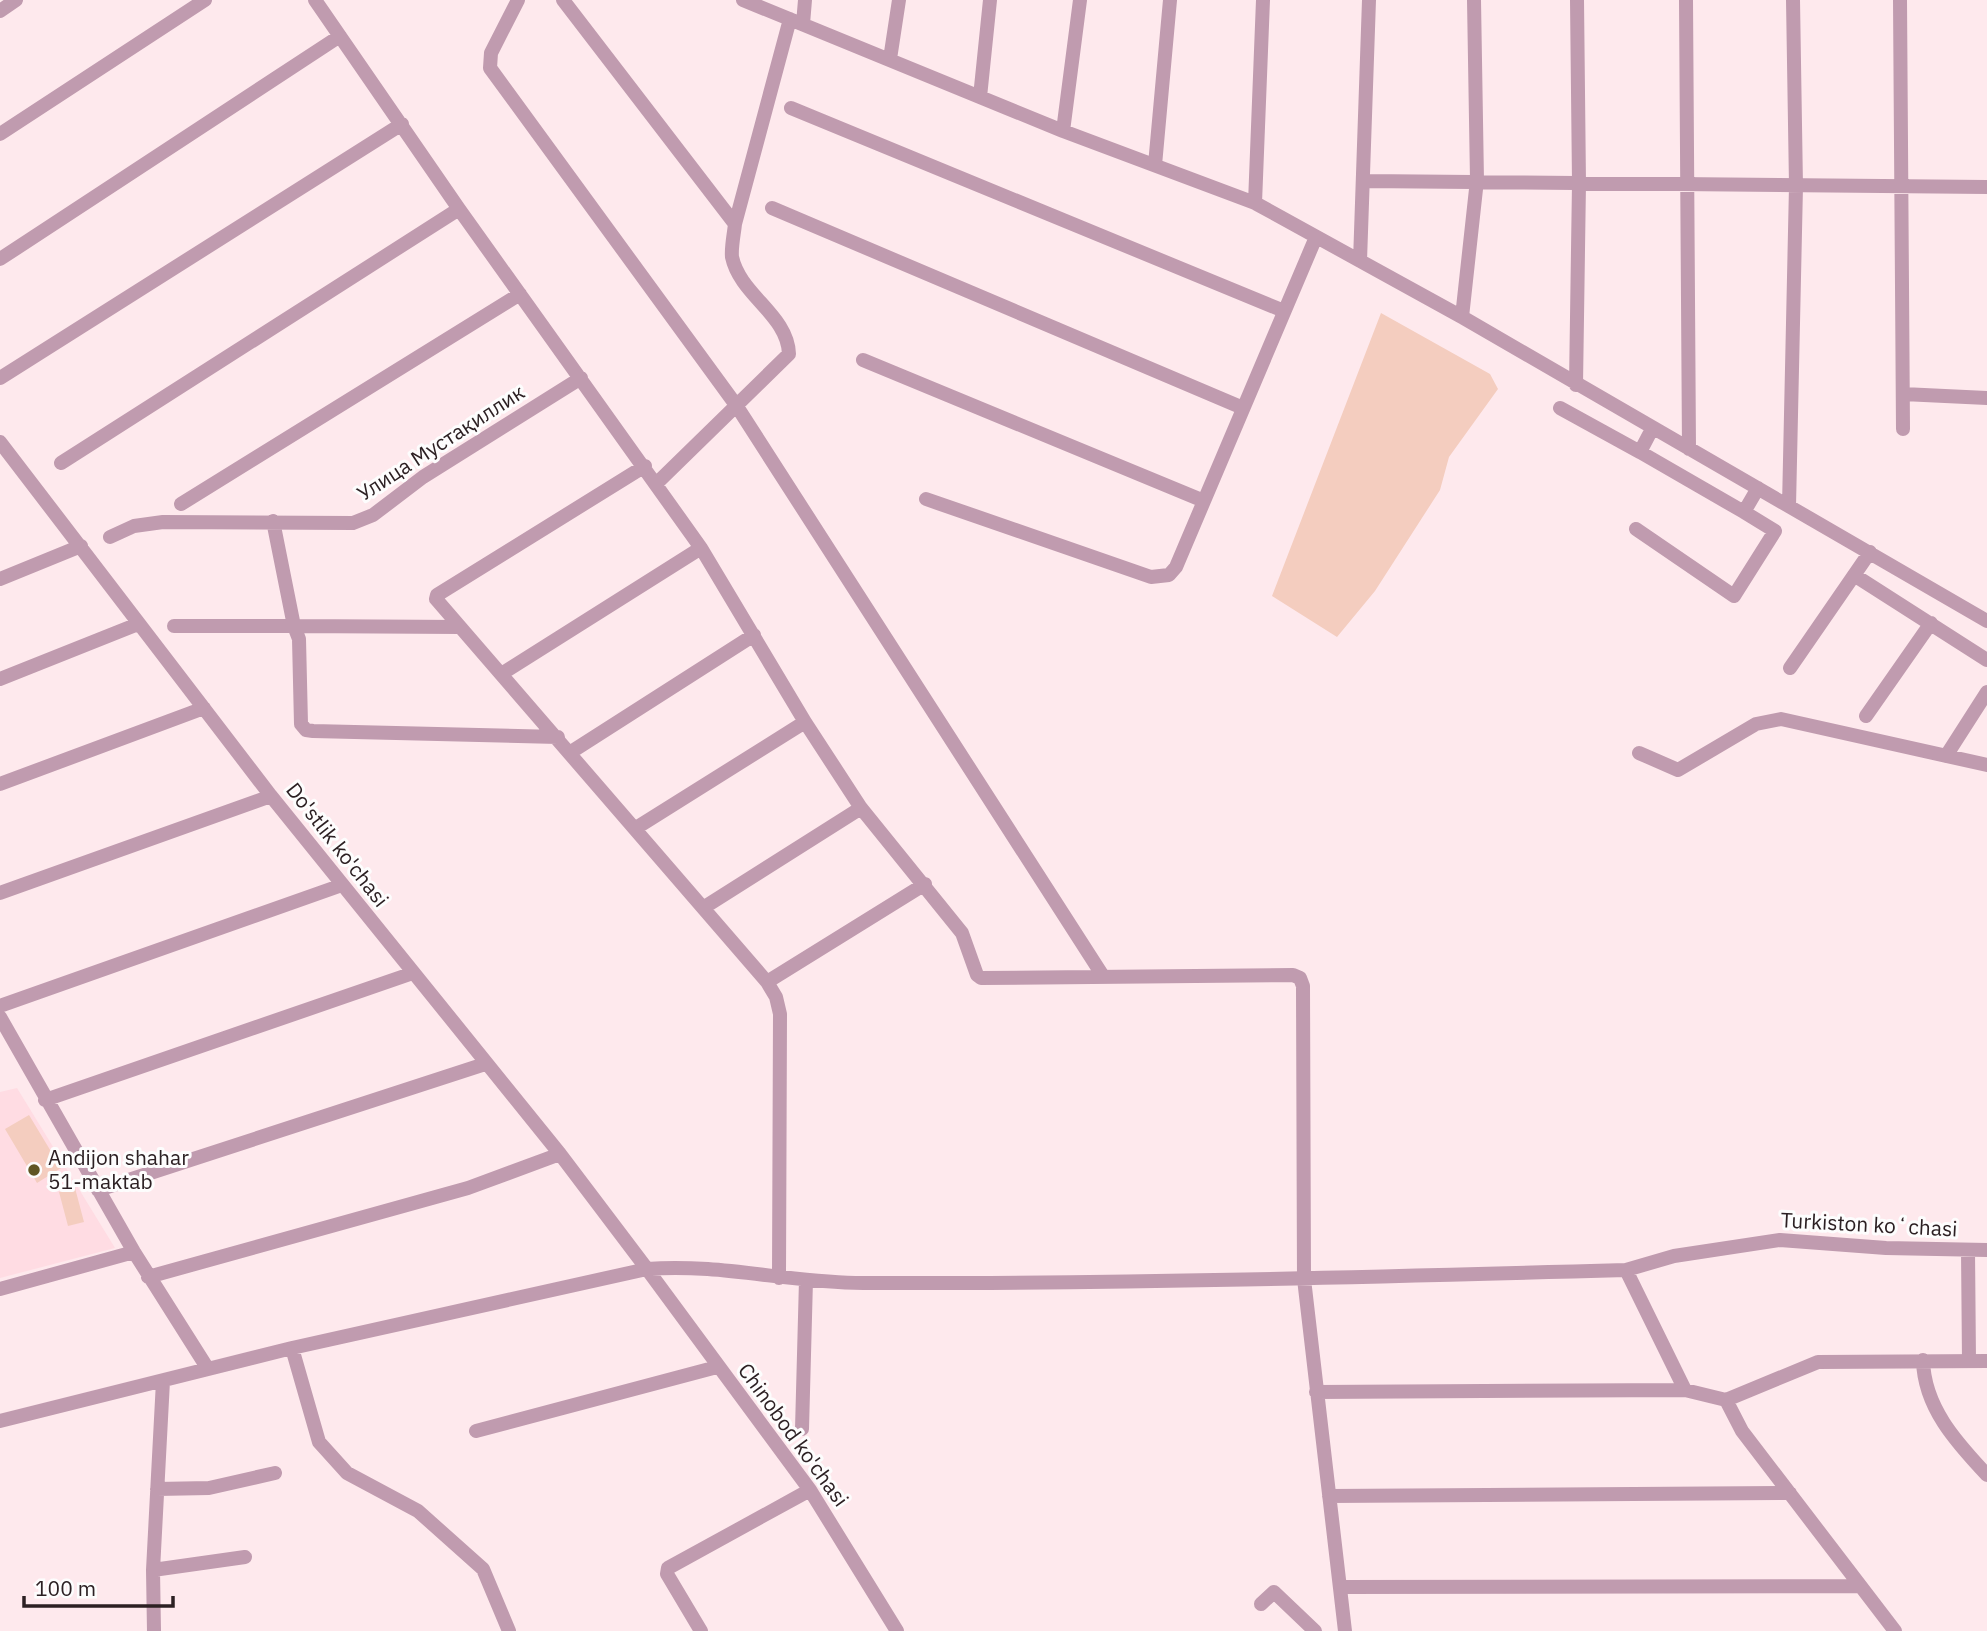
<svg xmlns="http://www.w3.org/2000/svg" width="1987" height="1631" font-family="'IBM Plex Sans',sans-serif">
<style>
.built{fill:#ffdce3}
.green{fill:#f4cdbf}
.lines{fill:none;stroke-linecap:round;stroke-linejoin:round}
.minor{stroke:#c09baf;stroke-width:14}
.poi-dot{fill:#605623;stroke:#fdfdfd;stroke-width:2.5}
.labels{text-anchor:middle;stroke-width:6;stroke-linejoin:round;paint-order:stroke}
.street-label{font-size:21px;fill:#2c2023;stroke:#fdfdfd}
.poi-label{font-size:21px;fill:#2c2023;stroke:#fdfdfd;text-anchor:start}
</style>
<rect width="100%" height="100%" fill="#fee9ed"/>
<!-- built -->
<path class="built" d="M17 1088 115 1248 0 1278V1092Z"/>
<!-- green -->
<path class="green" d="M1381 313 1490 374 1498 389 1449 457 1440 490 1375 591 1337 637 1272 596Z
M29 1115 61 1168 37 1183 5 1129Z
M75 1188 84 1222 68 1226 59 1192Z"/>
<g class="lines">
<!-- minor -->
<path class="minor" d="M315 0 459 209 701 548 805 722 861 808 962 933 977 975 981 978 1293 975 1300 978 1303 986 1304 1279 1345 1631
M518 0 491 53 490 68 736 405 1103 976
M563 0 735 224
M743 0 1063 131 1255 203 1462 317 1987 621
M1686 0 1689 449
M1900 0 1903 429
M0 11 16 0
M803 24 805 0
M890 59 899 0
M980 97 990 0
M791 108 1284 311
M1063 131 1080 0
M0 134 205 0
M1155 165 1170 0
M1365 181 1987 187
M1255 203 1263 0
M772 208 1243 408
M0 259 340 36
M1360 261 1369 0
M1462 317 1477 180 1474 0
M863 360 1204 501
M0 378 402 124
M1576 385 1579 183 1577 0
M1903 394 1987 398
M1560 408 1640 452 1652 429
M0 442 271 796 560 1154 647 1269 810 1490 897 1631
M1640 452 1744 512
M61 463 459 209
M645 466 437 595 436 599 767 982 776 997 780 1014 779 1278
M657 483 789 354C788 315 740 295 732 257 731 247 734 234 735 224L790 19
M926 499 1151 577 1169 575 1176 567 1316 237
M181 504 520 294
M1789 506 1796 186 1793 0
M1636 529 1734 596 1775 531 1744 512 1758 488
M110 537 134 526 163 522 353 523 373 515 423 477 581 378
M1854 575 1987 660
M0 579 81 546
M174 626H294L273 521
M460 627 294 626 299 639 301 724 306 730 313 731 558 737
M1790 668 1870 552
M503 673 701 548
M0 679 138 624
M1866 716 1931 623
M571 752 754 635
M1639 753 1678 770 1756 724 1781 719 1987 765
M1946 756 1987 692
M0 784 204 708
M636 828 805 722
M0 893 271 796
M703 908 861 808
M767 982 925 884
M0 1006 342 885
M0 1017 134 1252 208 1369
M45 1100 413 973
M98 1190 485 1064
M1968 1250 1969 1361
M1626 1270 1685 1390 1726 1400 1742 1431 1895 1631
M148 1277 468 1188 560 1154
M0 1289 134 1252
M292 1348 319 1442 347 1473 418 1511 483 1569 509 1631
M1923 1360C1924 1407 1956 1442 1987 1475
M1316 1392 1685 1390
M1726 1400 1818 1362 1987 1361
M0 1421 292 1348 647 1269C719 1263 790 1283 863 1283 1117 1284 1372 1277 1626 1270L1674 1256 1780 1240 1886 1248 1987 1250
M802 1429 806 1280
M476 1431 717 1367
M157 1489 209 1488 275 1473
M1329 1496 1790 1493
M153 1570 245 1557
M1340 1587 1860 1586
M1261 1604 1274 1592 1315 1631
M154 1631 153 1570 163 1381
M701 1631 667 1574 668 1568 810 1490"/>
</g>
<!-- markers -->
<circle class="poi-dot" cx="34" cy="1170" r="7"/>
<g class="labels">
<!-- street labels -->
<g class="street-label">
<text transform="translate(441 443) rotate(-33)" y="7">Улица Мустақиллик</text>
<text transform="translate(337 845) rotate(52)" y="7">Do'stlik ko'chasi</text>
<text transform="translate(1869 1225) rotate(3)" y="7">Turkiston koʻchasi</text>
<text transform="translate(793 1435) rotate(54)" y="7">Chinobod ko'chasi</text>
</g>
<!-- poi labels -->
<g class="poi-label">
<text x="48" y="1165">Andijon shahar<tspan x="48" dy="24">51-maktab</tspan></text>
</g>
</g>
<!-- scale -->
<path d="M24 1596v10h149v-10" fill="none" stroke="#2c2023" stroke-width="3.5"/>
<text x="35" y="1596" font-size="21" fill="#2c2023" stroke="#fdfdfd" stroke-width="5" paint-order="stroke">100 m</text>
</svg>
